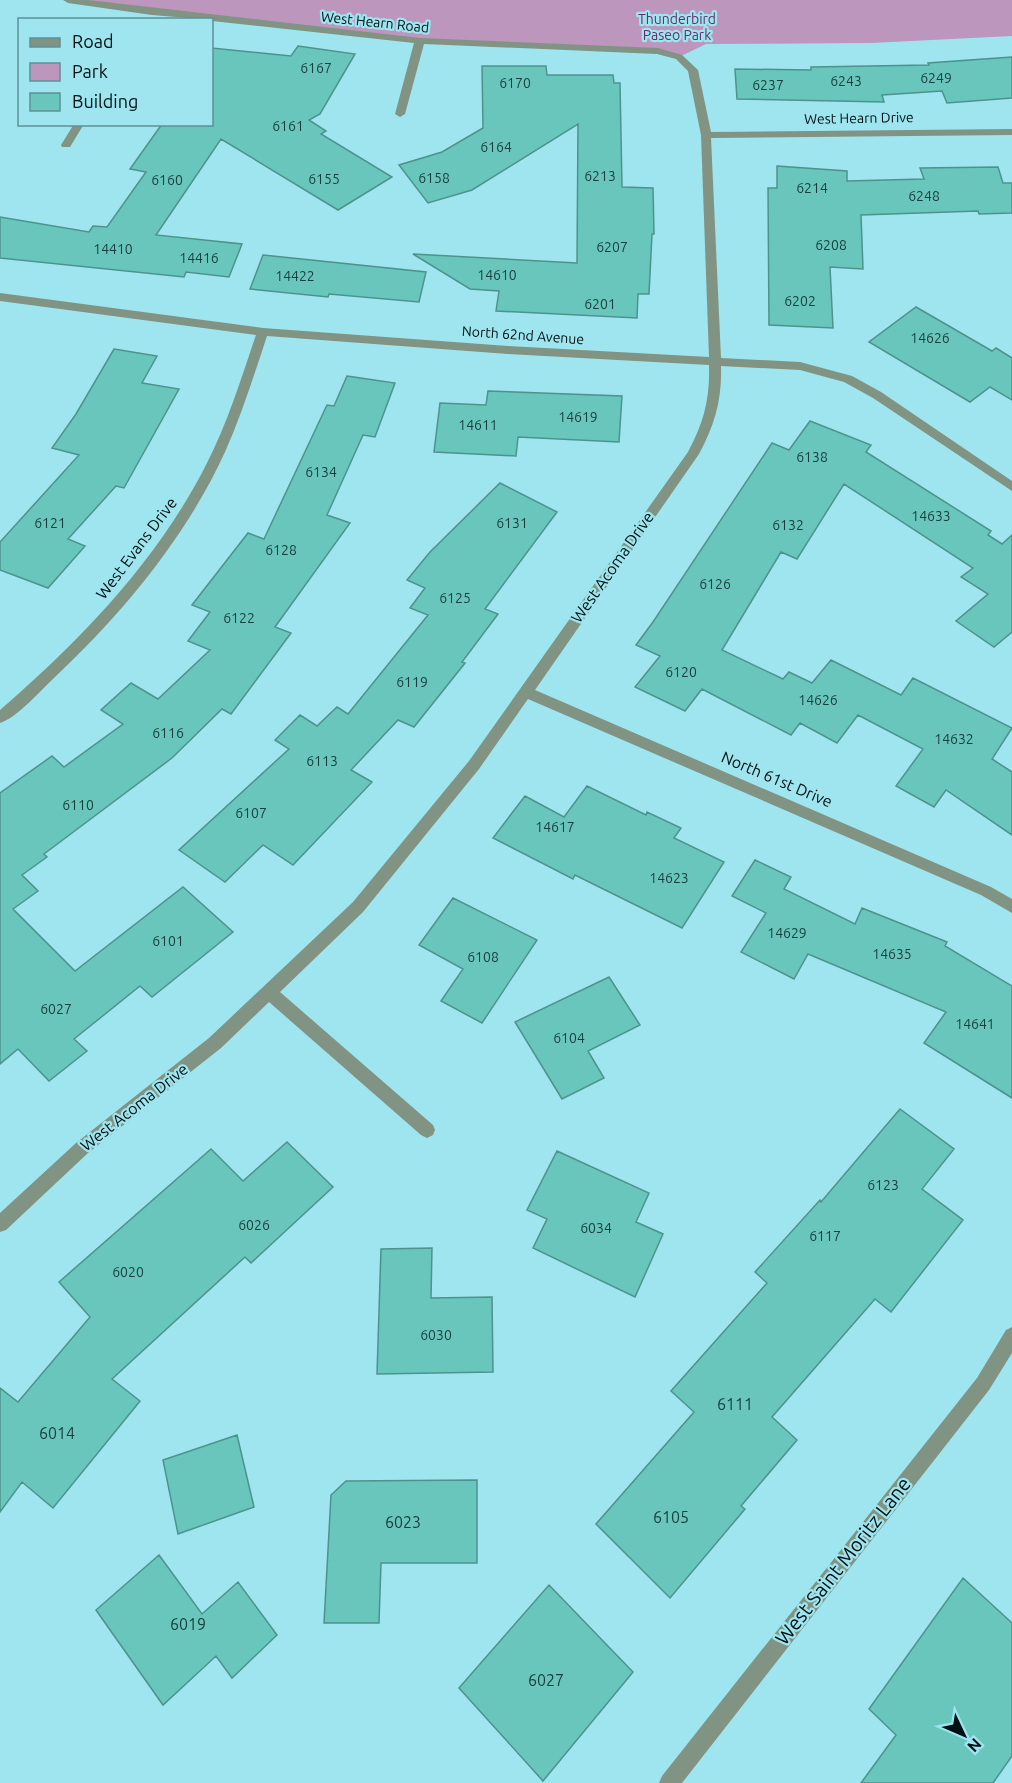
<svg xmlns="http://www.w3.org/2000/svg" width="1012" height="1783" font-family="Ubuntu,sans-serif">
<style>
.green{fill:#bc96bc}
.building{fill:#68c6bc;stroke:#4d938c;stroke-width:1.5}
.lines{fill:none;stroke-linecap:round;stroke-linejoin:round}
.minor{fill:#819382;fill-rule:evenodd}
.labels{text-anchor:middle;stroke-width:4.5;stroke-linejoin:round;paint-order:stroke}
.far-park-label{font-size:14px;fill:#692c6a;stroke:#9ee5ef}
.far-street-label{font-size:14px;fill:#001113;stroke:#9ee5ef}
.number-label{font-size:14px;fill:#1a3e3d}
.street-label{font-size:16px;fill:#001113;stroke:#9ee5ef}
.near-number-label{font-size:16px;fill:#1a3e3d}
.near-street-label{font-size:20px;fill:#001113;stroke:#9ee5ef}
</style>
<rect width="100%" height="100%" fill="#9ee5ef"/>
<!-- green -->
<path class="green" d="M68 0H1012V36L871 43 706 44 679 57 658 51 420 41Z"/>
<!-- building -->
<path class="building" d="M298 46 355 54 320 114 309 120 326 131 321 134 392 177 338 210 221 139 156 235 242 244 229 277 186 272 184 277 0 258V217L89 232 93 226 107 227 146 172 130 169 162 124H212V48L291 56Z
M1012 57V98L947 103 942 91 882 95 884 102 737 99 735 69 811 70V67L929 65 928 63Z
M482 66H546L547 75H613L614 83H620L622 187 653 188 654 234H652L649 294H638L637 318 496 311 499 291 470 289 413 254 577 263 578 124 472 190 428 203 399 165 442 152 483 128Z
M777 166 847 171V181L924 179 920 168 998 167 1003 183H1012V213L979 214 978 211 861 215 863 269 830 267 833 328 769 325 768 188H777Z
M263 255 426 272 419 302 329 294 328 297 250 289Z
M916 307 992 351 996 348 1012 358V400L990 387 970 402 869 342Z
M114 349 157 356 142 383 179 389 124 488 116 486 68 539 85 546 48 588 0 570V542L79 455 52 448 76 414Z
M347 376 395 383 375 437 363 435 327 515 350 523 275 627 291 633 231 714 222 709 172 758 44 854 47 857 22 875 38 891 13 909 75 971 183 887 233 932 152 997 140 986 74 1039 87 1051 49 1081 18 1049 0 1064V793L52 756 64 767 123 724 101 710 131 683 158 699 210 650 188 641 210 612 192 605 248 533 264 539 327 405 334 406Z
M488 391 622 396 619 442 518 437 516 456 434 452 440 403 486 405Z
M810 421 871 445 866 452 991 531 988 535 1002 544 1012 535V632L994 647 956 621 988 594 961 577 973 568 844 484 797 559 781 552 722 650 783 679 789 672 812 683 831 660 901 695 913 678 1012 728 992 759 1012 772V835L946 790 934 807 896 786 923 749 858 715 837 743 800 723 791 735 702 689 685 711 635 687 660 656 636 645 653 622 772 443 789 450Z
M500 483 557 512 485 609 498 614 462 662 465 663 414 727 398 720 351 770 372 782 293 865 263 845 225 882 179 850 289 749 275 740 300 715 317 726 337 707 348 714 428 615 410 608 425 588 407 580 430 552Z
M587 786 646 815 647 812 681 828 674 838 724 862 682 928 575 875 573 879 493 838 525 796 564 817Z
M755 860 791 877 784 889 855 924 862 908 947 942 945 946 1012 986V1098L924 1043 946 1012 808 954 794 979 741 952 766 913 732 896Z
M453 898 537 940 482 1023 441 1001 463 969 419 945Z
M609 977 640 1025 588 1051 604 1078 562 1099 515 1022Z
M900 1109 954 1149 922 1189 963 1220 891 1312 875 1299 772 1417 797 1440 741 1506 745 1509 670 1598 596 1524 694 1412 671 1391 767 1283 755 1272 820 1200 821 1202Z
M287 1142 333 1187 251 1263 245 1257 112 1379 140 1401 53 1508 22 1482 0 1512V1388L18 1402 90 1317 59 1282 211 1149 243 1181Z
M557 1151 649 1193 636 1222 663 1234 635 1297 533 1248 547 1219 527 1210Z
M432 1248 431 1298 492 1297 493 1372 377 1374 381 1249Z
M237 1435 254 1507 178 1534 163 1460Z
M477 1480V1563H381L379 1623H324L331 1495 346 1481Z
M159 1555 202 1614 238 1582 277 1635 232 1678 216 1656 163 1705 96 1610Z
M963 1578 1012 1623V1756L993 1783H861L896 1735 869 1709Z
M549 1585 633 1672 543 1781 459 1688Z"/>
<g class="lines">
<!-- minor -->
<path class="minor" d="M63 0H88L420 38 658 48 682 55 698 70 711 132 1012 129V135L711 138 721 358 800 362 852 376 881 392 1012 481V491L873 398 844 382 800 370 721 366C722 400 715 424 699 454L535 690 991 887 1012 899V913L981 895 528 699 479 769 363 912 280 992 433 1125 435 1130 433 1135 427 1138 421 1135 269 1002 221 1048 88 1153 6 1230 0 1232V1213L76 1143 209 1038 353 902 469 761 688 452C704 422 710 399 709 365L508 354 267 336C254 375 242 414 225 452 186 537 123 613 55 677 42 689 17 718 0 723V710C80 641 156 562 205 467 227 425 241 379 256 335L0 301V293L263 328 508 346 709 357 701 135 688 71 676 59 657 54 424 44 405 114 400 117 395 114 414 43 212 21V20L152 15 68 3Z
M74 124H84L70 147H62L61 145Z
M1012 1327V1353L989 1390 682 1783H659L662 1776 977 1378 1006 1330Z"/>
</g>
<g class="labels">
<!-- far-park labels -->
<g class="far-park-label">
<text x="677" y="24">Thunderbird<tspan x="677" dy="16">Paseo Park</tspan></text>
</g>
<!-- far-street labels -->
<g class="far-street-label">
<text transform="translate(375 22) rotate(6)" y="5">West Hearn Road</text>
<text transform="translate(859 118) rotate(-1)" y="5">West Hearn Drive</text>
<text transform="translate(523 335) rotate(4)" y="5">North 62nd Avenue</text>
</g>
<!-- number labels -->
<g class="number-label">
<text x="316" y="73">6167</text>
<text x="936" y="83">6249</text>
<text x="846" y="86">6243</text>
<text x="515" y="88">6170</text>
<text x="768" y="90">6237</text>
<text x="288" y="131">6161</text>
<text x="496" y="152">6164</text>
<text x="600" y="181">6213</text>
<text x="434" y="183">6158</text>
<text x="324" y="184">6155</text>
<text x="167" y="185">6160</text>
<text x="812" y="193">6214</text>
<text x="924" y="201">6248</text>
<text x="831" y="250">6208</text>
<text x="612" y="252">6207</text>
<text x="113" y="254">14410</text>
<text x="199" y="263">14416</text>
<text x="497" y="280">14610</text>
<text x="295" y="281">14422</text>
<text x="800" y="306">6202</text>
<text x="600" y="309">6201</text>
<text x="930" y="343">14626</text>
<text x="578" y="422">14619</text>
<text x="478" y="430">14611</text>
<text x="812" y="462">6138</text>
<text x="321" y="477">6134</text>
<text x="931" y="521">14633</text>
<text x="50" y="528">6121</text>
<text x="512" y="528">6131</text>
<text x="788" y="530">6132</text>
<text x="281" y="555">6128</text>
<text x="715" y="589">6126</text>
<text x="455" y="603">6125</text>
<text x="239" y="623">6122</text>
<text x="681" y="677">6120</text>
<text x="412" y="687">6119</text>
<text x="818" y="705">14626</text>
<text x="168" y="738">6116</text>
<text x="954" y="744">14632</text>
<text x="322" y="766">6113</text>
<text x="78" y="810">6110</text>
<text x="251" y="818">6107</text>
<text x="555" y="832">14617</text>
<text x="669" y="883">14623</text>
<text x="787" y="938">14629</text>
<text x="168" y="946">6101</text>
<text x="892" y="959">14635</text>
<text x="483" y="962">6108</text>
<text x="56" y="1014">6027</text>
<text x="975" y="1029">14641</text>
<text x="569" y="1043">6104</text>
<text x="883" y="1190">6123</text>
<text x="254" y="1230">6026</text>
<text x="596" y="1233">6034</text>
<text x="825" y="1241">6117</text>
<text x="128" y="1277">6020</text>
<text x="436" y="1340">6030</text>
</g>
<!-- street labels -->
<g class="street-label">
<text transform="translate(136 548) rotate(-53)" y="6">West Evans Drive</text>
<text transform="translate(612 567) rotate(-55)" y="6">West Acoma Drive</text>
<text transform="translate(777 779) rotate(23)" y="6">North 61st Drive</text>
<text transform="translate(134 1107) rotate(-38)" y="6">West Acoma Drive</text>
</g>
<!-- near-number labels -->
<g class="near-number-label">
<text x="735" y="1410">6111</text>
<text x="57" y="1439">6014</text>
<text x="671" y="1523">6105</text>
<text x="403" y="1528">6023</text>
<text x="188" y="1630">6019</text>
<text x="546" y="1686">6027</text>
</g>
<!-- near-street labels -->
<g class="near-street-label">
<text transform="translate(843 1561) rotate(-52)" y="7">West Saint Moritz Lane</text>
</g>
</g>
<!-- legend -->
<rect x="18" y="18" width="195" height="108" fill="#9ee5ef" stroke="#5f9097" stroke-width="1.5"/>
<rect x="30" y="38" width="30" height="9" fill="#819382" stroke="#5f9097" stroke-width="1.5"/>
<text x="72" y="48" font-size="18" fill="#001113">Road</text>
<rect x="30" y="63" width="30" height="18" fill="#bc96bc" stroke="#5f9097" stroke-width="1.5"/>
<text x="72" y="78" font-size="18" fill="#001113">Park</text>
<rect x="30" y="93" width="30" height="18" fill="#68c6bc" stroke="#5f9097" stroke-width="1.5"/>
<text x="72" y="108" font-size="18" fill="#001113">Building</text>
<!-- north arrow -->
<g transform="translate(964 1735) rotate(134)" stroke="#9ee5ef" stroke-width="4.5" paint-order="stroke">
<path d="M0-4.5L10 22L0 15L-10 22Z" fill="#001113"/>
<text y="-9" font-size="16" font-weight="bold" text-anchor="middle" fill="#001113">N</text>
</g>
</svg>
